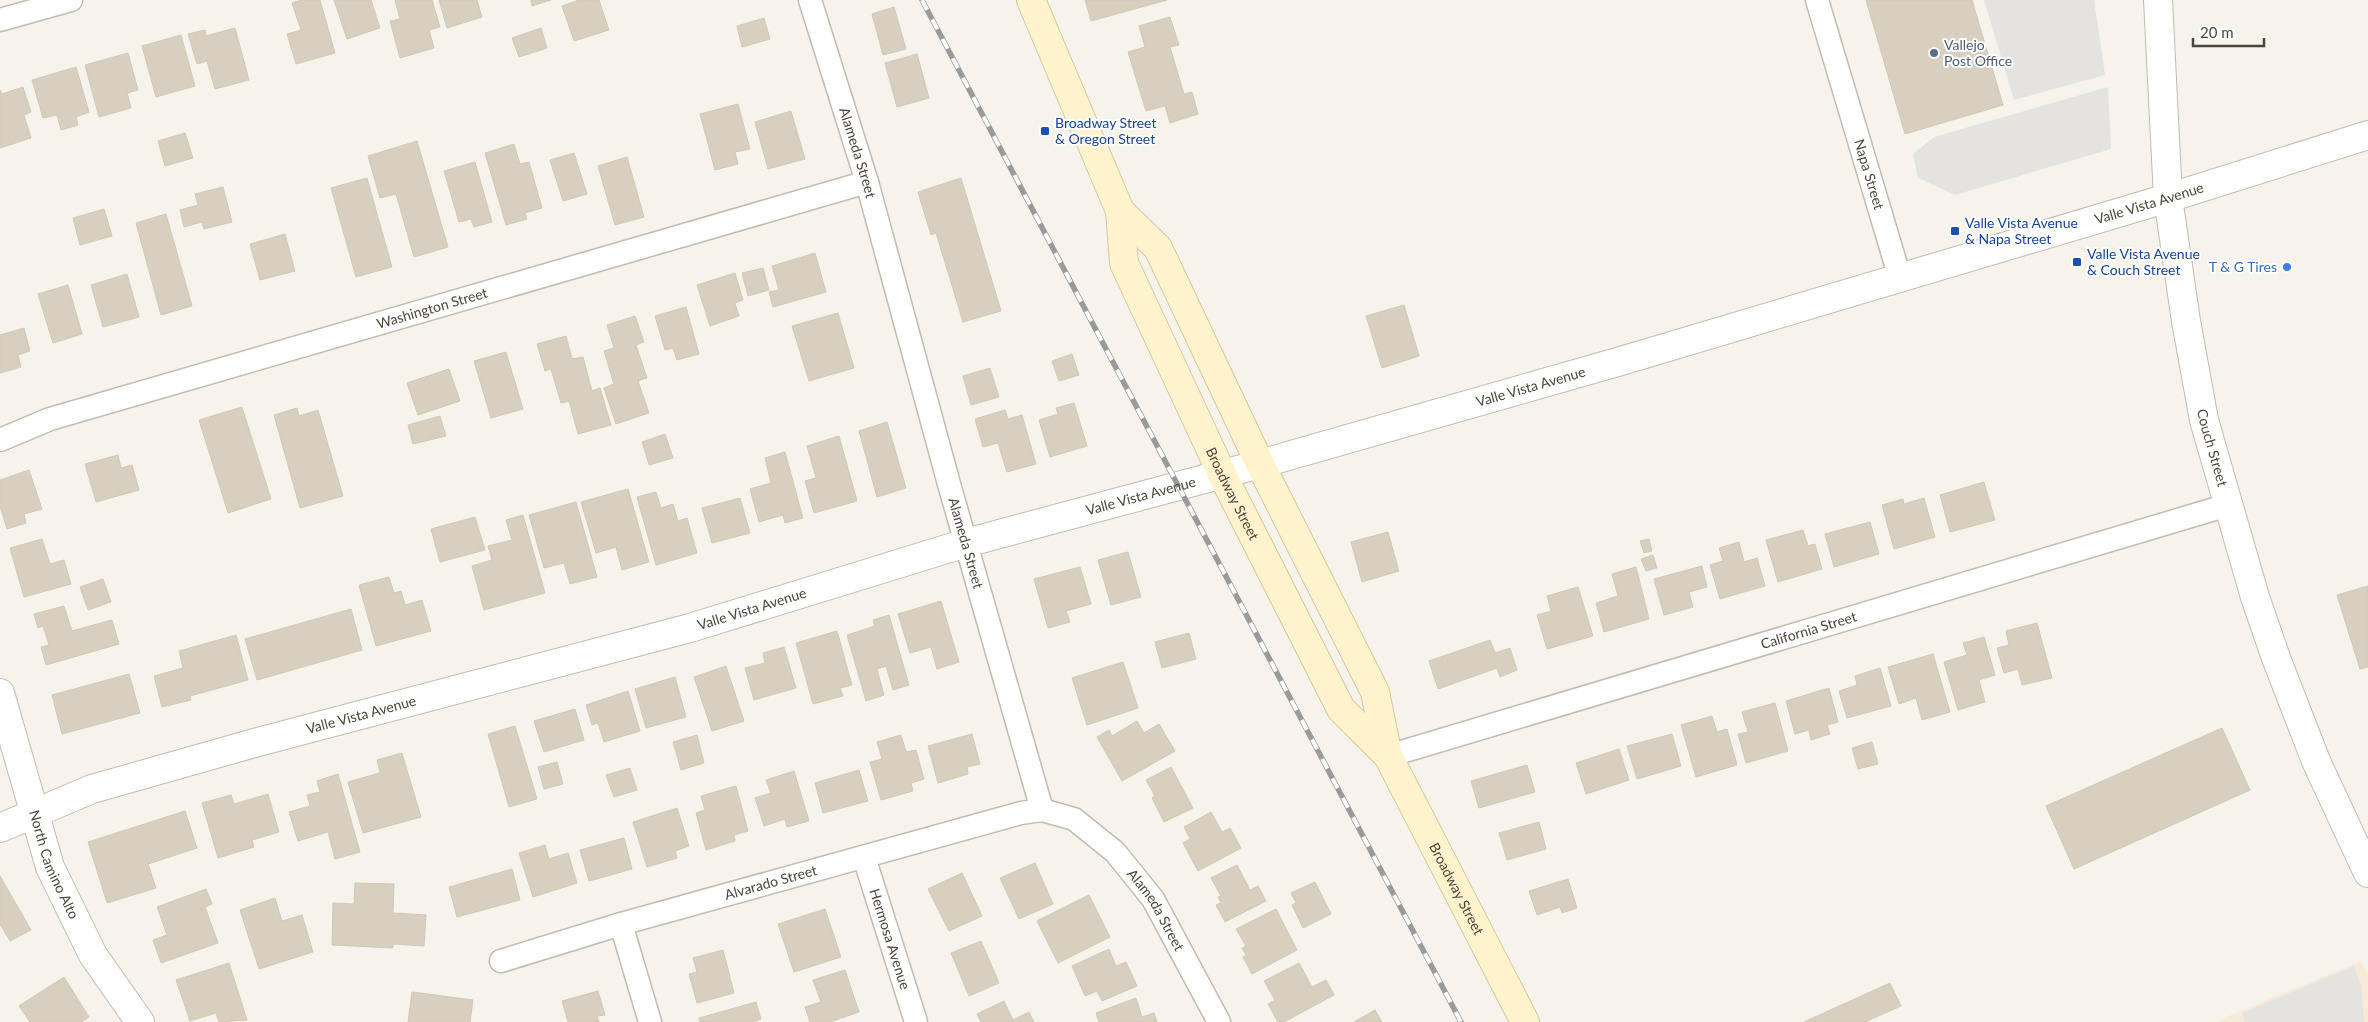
<svg xmlns="http://www.w3.org/2000/svg" width="2368" height="1022" font-family="Lato,sans-serif">
<style>
.commercial{fill:#f7ead8}
.parking{fill:#e5e3e0}
.building{fill:#d8cfc1;stroke:#d3c7b4}
.lines{fill:none;stroke-linecap:round;stroke-linejoin:round}
.minor-casing{stroke:#c2bbae;stroke-width:25}
.tertiary-casing{stroke:#c2bbae;stroke-width:30}
.secondary-casing{stroke:#d6c79b;stroke-width:30}
.minor{stroke:#fff;stroke-width:22}
.tertiary{stroke:#fff;stroke-width:28}
.secondary{stroke:#fff3cd;stroke-width:28}
.rail-casing{stroke:#9a9a9a;stroke-width:5.5}
.rail{stroke:#fff;stroke-width:4;stroke-dasharray:11;stroke-linecap:butt}
.service-dot{fill:#5c6f8a;stroke:#fff;stroke-width:2}
.transit-dot{fill:#1a4fb4;stroke:#fff;stroke-width:2}
.shop-dot{fill:#3f7fe0;stroke:#fff;stroke-width:2}
.labels{text-anchor:middle;stroke-width:4;stroke-linejoin:round;paint-order:stroke}
.service-label{font-size:14px;fill:#4e5e75;stroke:#fff;text-anchor:start}
.transit-label{font-size:14px;fill:#164399;stroke:#fff;text-anchor:start}
.street-label{font-size:14px;fill:#4b4439;stroke:#fff}
.shop-label{font-size:14px;fill:#366cbe;stroke:#fff;text-anchor:end}
</style>
<rect width="100%" height="100%" fill="#f6f3ec"/>
<!-- commercial -->
<path class="commercial" d="M2361 961 2368 975V1022H2214Z"/>
<!-- parking -->
<path class="parking" d="M1984 0H2094L2105 75 2014 100Z
M2108 87 2111 149 1955 195 1918 178 1913 154 1934 137Z
M2354 966 2361 985 2364 1022H2245L2242 1013Z"/>
<!-- building -->
<path class="building" d="M301 0H320L335 53 296 64 287 34 301 30 292 3Z
M334 0H371L380 28 347 39Z
M395 0H432L440 27 429 30 434 48 400 58 390 21 400 19Z
M439 0H477L482 17 447 28Z
M531 0H551L532 6Z
M579 0H599L609 30 574 41 562 6Z
M1085 0H1167L1091 21Z
M1866 0H1972L2003 105 1905 134Z
M894 7 906 49 883 55 872 14Z
M1170 17 1179 45 1170 47 1184 94 1192 92 1198 114 1170 123 1165 106 1146 111 1128 52 1145 47 1139 26Z
M764 18 770 39 742 47 737 26Z
M235 28 249 80 215 89 207 61 197 64 188 34 205 30 206 36Z
M541 28 547 48 519 57 512 38Z
M181 35 195 86 156 97 142 46Z
M128 53 138 90 127 93 131 108 99 117 85 65Z
M917 54 929 98 897 107 885 63Z
M76 67 89 112 76 117 78 125 61 130 57 115 43 118 32 80Z
M23 87 31 112 24 115 31 138 0 148V90L2 94Z
M738 104 750 149 735 152 738 164 715 170 700 114Z
M791 111 805 159 768 169 755 122Z
M185 133 193 158 165 166 158 141Z
M417 141 448 247 414 257 396 194 380 198 368 156Z
M514 144 520 164 529 162 542 208 525 213 527 219 506 225 485 153Z
M574 153 587 194 563 201 550 160Z
M627 157 644 217 615 225 598 166Z
M475 162 492 222 474 227 471 219 459 222 444 171Z
M367 178 392 267 356 277 331 188Z
M961 178 1001 311 963 322 936 233 931 235 918 192Z
M223 187 232 222 204 229 202 222 184 227 180 210 198 205 195 194Z
M104 209 112 236 80 245 73 218Z
M166 214 192 306 161 315 136 223Z
M285 234 295 271 260 280 250 244Z
M815 253 826 292 773 307 769 292 779 290 772 266Z
M763 268 769 290 748 296 742 273Z
M735 273 743 300 735 303 739 316 710 326 697 285Z
M127 274 139 317 103 327 91 285Z
M68 285 82 334 53 343 38 294Z
M1404 305 1419 356 1382 368 1366 316Z
M686 307 699 354 677 360 673 348 665 350 655 316Z
M838 313 854 368 809 381 792 326Z
M635 316 644 342 636 345 647 378 638 381 649 413 616 424 604 388 614 384 604 351 614 348 607 325Z
M24 328 30 351 18 355 21 367 0 373V335Z
M566 336 572 359 583 357 592 391 600 388 611 425 578 434 569 401 561 403 551 369 545 371 537 344Z
M506 352 523 409 491 418 474 361Z
M1072 354 1079 375 1059 381 1052 361Z
M990 368 999 397 971 405 963 376Z
M449 369 460 401 418 415 407 383Z
M1074 403 1087 446 1050 457 1039 420 1058 414 1056 408Z
M242 407 271 499 228 513 199 420Z
M297 408 299 416 318 410 343 496 300 508 274 415Z
M1005 410 1008 419 1022 415 1036 464 1007 472 998 443 983 447 975 419Z
M440 416 446 436 413 444 408 425Z
M887 422 906 488 877 497 859 431Z
M665 434 673 458 649 465 642 442Z
M839 436 857 501 814 513 805 481 816 478 807 446Z
M785 452 803 518 785 523 783 515 759 522 750 489 771 483 765 458Z
M118 455 121 468 132 465 139 490 96 502 85 464Z
M29 470 42 509 24 514 26 523 7 529 0 506V480Z
M1984 482 1995 520 1950 532 1940 495Z
M628 489 649 562 622 570 616 547 596 553 581 502Z
M656 492 661 508 673 504 678 521 687 518 697 553 656 565 637 497Z
M740 498 750 533 712 543 702 508Z
M1924 498 1935 537 1894 549 1882 505 1903 499 1904 504Z
M576 502 597 577 570 584 564 563 544 568 529 515Z
M523 515 545 593 484 610 472 566 492 560 488 546 512 540 506 520Z
M475 517 485 550 440 562 431 529Z
M1870 522 1879 554 1834 567 1825 534Z
M1803 530 1808 546 1815 544 1822 569 1778 582 1766 540Z
M1388 532 1399 571 1362 582 1351 542Z
M42 539 50 564 64 560 71 584 24 597 10 548Z
M1649 539 1652 551 1644 553 1640 541Z
M1739 542 1744 562 1757 558 1765 586 1720 599 1710 565 1723 561 1719 548Z
M1128 552 1141 597 1111 605 1098 560Z
M1653 555 1657 568 1646 571 1641 559Z
M1702 566 1707 587 1689 592 1693 607 1664 615 1654 579Z
M1080 567 1091 604 1066 611 1070 622 1048 628 1034 579Z
M1636 567 1649 619 1604 632 1596 603 1618 596 1612 574Z
M389 577 394 593 401 591 405 605 422 600 431 631 376 646 359 585Z
M103 579 111 602 88 610 80 587Z
M2368 586V667L2360 669 2337 595Z
M1578 587 1593 636 1547 649 1537 615 1551 611 1547 596Z
M941 601 959 662 937 669 931 647 910 653 898 614Z
M64 606 72 631 112 620 119 644 46 665 41 647 49 645 43 626 38 628 34 614Z
M351 609 362 650 257 680 245 639Z
M889 615 909 685 893 690 886 666 877 669 884 695 866 701 847 635 875 626 873 620Z
M2037 623 2052 678 2022 685 2018 669 2004 673 1997 648 2009 645 2006 631Z
M837 631 852 685 840 688 843 696 813 704 796 643Z
M1189 633 1196 659 1162 668 1155 642Z
M236 635 248 680 190 696 191 700 162 707 154 676 183 668 179 651Z
M1984 637 1995 675 1979 680 1985 702 1958 710 1944 662 1967 655 1963 643Z
M1490 640 1495 653 1510 648 1517 670 1500 677 1497 668 1438 689 1429 661Z
M784 647 796 688 754 700 745 668 765 663 763 653Z
M1933 654 1950 712 1922 720 1916 698 1899 704 1888 667Z
M1123 662 1138 708 1087 725 1072 678Z
M726 666 744 721 712 731 694 677Z
M1880 668 1891 706 1847 718 1839 691 1857 685 1855 676Z
M129 674 140 713 62 734 52 695Z
M675 677 686 717 646 728 635 689Z
M1829 688 1838 722 1827 725 1830 734 1811 740 1809 730 1795 734 1786 701Z
M628 691 640 731 604 742 598 723 592 725 586 705Z
M1775 703 1788 751 1746 763 1738 734 1748 732 1742 712Z
M575 709 584 740 544 752 534 721Z
M1712 716 1717 732 1727 729 1737 765 1696 777 1681 725Z
M1137 721 1144 733 1159 724 1175 751 1122 781 1097 737 1109 730 1112 736Z
M515 726 537 799 509 807 488 734Z
M2222 728 2250 790 2074 869 2046 806Z
M972 734 980 764 967 767 968 774 938 783 928 746Z
M1672 734 1681 766 1637 779 1627 746Z
M697 735 704 763 681 770 673 742Z
M901 735 906 752 916 750 924 779 911 783 913 791 881 800 870 762 882 759 877 742Z
M1872 742 1878 764 1858 769 1852 748Z
M1619 749 1629 780 1586 794 1576 763Z
M402 753 421 817 363 833 348 782 380 773 377 760Z
M557 762 563 784 544 789 538 767Z
M1527 765 1535 792 1479 808 1471 781Z
M1171 767 1193 808 1164 822 1152 798 1155 796 1146 780Z
M630 768 637 790 614 797 606 775Z
M859 770 868 801 823 813 815 783Z
M794 771 809 821 787 827 785 819 764 826 755 798 771 793 766 780Z
M338 774 360 852 335 859 328 832 298 841 289 812 310 806 307 795 320 792 317 781Z
M736 786 748 831 734 835 735 841 706 850 696 813 705 810 701 796Z
M268 794 279 832 252 840 254 847 218 858 202 803 231 795 234 804Z
M677 808 689 846 675 851 677 858 647 867 633 822Z
M185 811 197 848 148 864 156 888 107 903 88 842Z
M1211 812 1222 832 1230 828 1241 848 1198 871 1183 843 1190 839 1184 827Z
M1539 822 1546 849 1507 860 1499 833Z
M624 838 632 869 589 881 580 850Z
M545 845 549 859 568 853 577 883 533 897 519 853Z
M1035 863 1053 904 1019 919 1000 878Z
M1237 865 1250 890 1258 886 1266 901 1225 922 1216 905 1221 903 1218 897 1221 896 1211 878Z
M512 869 520 900 457 917 449 887Z
M962 873 982 916 949 931 928 889Z
M0 876 31 930 10 941 0 924Z
M1568 879 1577 908 1562 913 1560 907 1537 915 1529 891Z
M1315 882 1331 914 1303 928 1292 905 1296 903 1291 893Z
M355 883 394 884 393 913 426 915 424 946 393 944V948L332 945 333 903 354 904Z
M206 889 212 904 205 907 218 943 161 963 153 940 167 935 157 907Z
M1089 895 1110 937 1058 963 1037 921Z
M275 898 282 921 302 915 313 952 259 969 240 910Z
M825 909 841 957 794 972 778 924Z
M1276 909 1297 950 1252 974 1243 957 1246 955 1242 948 1246 946 1236 929Z
M981 941 999 983 969 996 951 953Z
M1109 949 1116 966 1126 962 1137 986 1102 1001 1097 991 1085 996 1072 966Z
M723 950 734 993 697 1003 689 974 697 972 693 958Z
M229 963 247 1020 219 1022 216 1013 190 1021 176 980Z
M1299 963 1312 987 1326 980 1334 995 1284 1022H1278L1268 1004 1275 1000 1264 981Z
M845 970 859 1012 830 1022H810L805 1007 821 1002 813 980Z
M64 977 89 1017 81 1022H30L19 1006Z
M1890 983 1901 1006 1865 1022H1804Z
M598 991 605 1015 597 1016 599 1022H568L562 1001Z
M412 992 473 1000 470 1022H408Z
M1136 998 1142 1017 1154 1013 1157 1022H1099L1096 1013Z
M1004 1001 1013 1020 1029 1012 1034 1022H981L977 1014Z
M756 1002 761 1019 752 1022H700L699 1018Z
M1375 1010 1382 1022H1354Z"/>
<g class="lines">
<!-- minor casing -->
<g class="minor-casing">
<g id="minor">
<path id="s1" d="M810 0 867 182 949 484 1042 810"/>
<path id="s2" d="M1817 0 1900 278"/>
<path d="M0 20 71 0"/>
<path id="s3" d="M0 440 50 419 867 182"/>
<path id="s4" d="M1388 756 2228 505"/>
<path id="s5" d="M864 857 916 1022"/>
<path d="M621 924 650 1022"/>
<path id="s6" d="M501 961 621 924 1021 813 1042 810 1074 819 1115 852 1153 899 1219 1022"/>
</g>
</g>
<!-- tertiary casing -->
<g class="tertiary-casing">
<g id="tertiary">
<path id="s7" d="M2158 0 2168 198 2186 321 2204 420 2255 597 2276 658 2316 761 2368 873"/>
<path id="s8" d="M0 693 50 867 93 955 140 1022"/>
<path id="s9" d="M0 828 92 789 258 742 690 628 966 543 1260 464 1621 361 2168 198 2368 135"/>
</g>
</g>
<!-- secondary casing -->
<g class="secondary-casing">
<g id="secondary">
<path id="s10" d="M1031 0 1120 211 1124 263 1222 474 1341 709 1388 756"/>
<path id="s11" d="M1120 211 1158 248 1260 464 1375 692 1388 756 1525 1022"/>
</g>
</g>
<!-- minor -->
<use href="#minor" class="minor"/>
<!-- tertiary -->
<use href="#tertiary" class="tertiary"/>
<!-- secondary -->
<use href="#secondary" class="secondary"/>
<!-- rail casing -->
<g class="rail-casing">
<path id="rail" d="M922 0 1461 1022"/>
</g>
<!-- rail -->
<use href="#rail" class="rail"/>
</g>
<!-- markers -->
<circle class="service-dot" cx="1934" cy="53" r="5"/>
<g class="transit-dot">
<rect x="1040" y="126" width="10" height="10" rx="2.5"/>
<rect x="1950" y="226" width="10" height="10" rx="2.5"/>
<rect x="2072" y="257" width="10" height="10" rx="2.5"/>
</g>
<circle class="shop-dot" cx="2287" cy="267" r="5"/>
<g class="labels">
<!-- service labels -->
<g class="service-label">
<text x="1944" y="50">Vallejo<tspan x="1944" dy="16">Post Office</tspan></text>
</g>
<!-- transit labels -->
<g class="transit-label">
<text x="1055" y="128">Broadway Street<tspan x="1055" dy="16">&amp; Oregon Street</tspan></text>
<text x="1965" y="228">Valle Vista Avenue<tspan x="1965" dy="16">&amp; Napa Street</tspan></text>
<text x="2087" y="259">Valle Vista Avenue<tspan x="2087" dy="16">&amp; Couch Street</tspan></text>
</g>
<!-- street labels -->
<g class="street-label">
<text dy="5" stroke="none"><textPath href="#s1" startOffset="160">Alameda Street</textPath></text>
<text dy="5" stroke="none"><textPath href="#s2" startOffset="182">Napa Street</textPath></text>
<text dy="5" stroke="none"><textPath href="#s9" startOffset="2239">Valle Vista Avenue</textPath></text>
<text dy="5" stroke="none"><textPath href="#s3" startOffset="452">Washington Street</textPath></text>
<text dy="5" stroke="none"><textPath href="#s9" startOffset="1594">Valle Vista Avenue</textPath></text>
<text dy="5" stroke="none"><textPath href="#s7" startOffset="452">Couch Street</textPath></text>
<text dy="5" stroke="none"><textPath href="#s10" startOffset="536">Broadway Street</textPath></text>
<text dy="5" stroke="none"><textPath href="#s9" startOffset="1189">Valle Vista Avenue</textPath></text>
<text dy="5" stroke="none"><textPath href="#s1" startOffset="565">Alameda Street</textPath></text>
<text dy="5" stroke="none"><textPath href="#s9" startOffset="784">Valle Vista Avenue</textPath></text>
<text dy="5" stroke="none"><textPath href="#s4" startOffset="439">California Street</textPath></text>
<text dy="5" stroke="none"><textPath href="#s9" startOffset="379">Valle Vista Avenue</textPath></text>
<text dy="5" stroke="none"><textPath href="#s8" startOffset="180">North Camino Alto</textPath></text>
<text dy="5" stroke="none"><textPath href="#s6" startOffset="281">Alvarado Street</textPath></text>
<text dy="5" stroke="none"><textPath href="#s11" startOffset="762">Broadway Street</textPath></text>
<text dy="5" stroke="none"><textPath href="#s6" startOffset="719">Alameda Street</textPath></text>
<text dy="5" stroke="none"><textPath href="#s5" startOffset="86">Hermosa Avenue</textPath></text>
</g>
<!-- shop labels -->
<g class="shop-label">
<text x="2277" y="272">T &amp; G Tires</text>
</g>
</g>
<!-- scale -->
<path d="M2193 38v8h71v-8" fill="none" stroke="#4b4439" stroke-width="2.5"/>
<text x="2200" y="38" font-size="15" fill="#4b4439" stroke="#ffffff" stroke-width="4" paint-order="stroke">20 m</text>
</svg>
